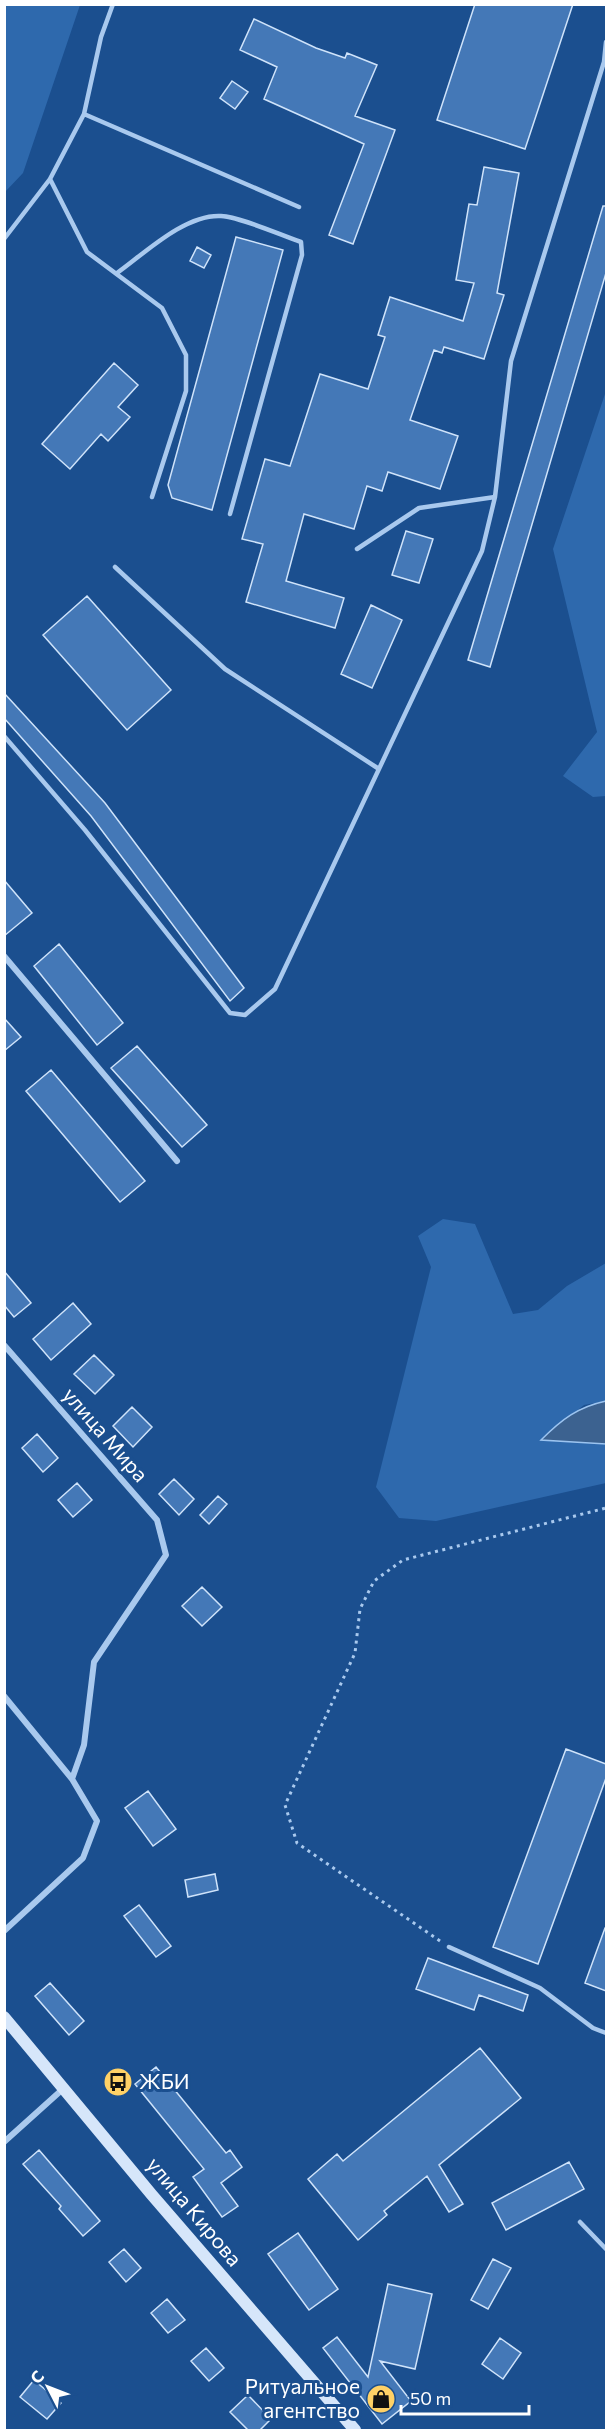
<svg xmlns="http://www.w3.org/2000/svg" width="611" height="2435" font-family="Commissioner,sans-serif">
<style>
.green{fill:#2e69ad}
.water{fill:#3c6290;stroke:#9cc4f0;stroke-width:1.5}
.building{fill:#4478b7;stroke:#cfe3fa;stroke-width:1.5}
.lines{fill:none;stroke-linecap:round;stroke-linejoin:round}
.path{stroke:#a9c9ee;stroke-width:3;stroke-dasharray:3 4.5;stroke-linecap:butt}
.lane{stroke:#a9c9ee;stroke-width:4.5}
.street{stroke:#a9c9ee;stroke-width:6}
.secondary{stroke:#d6e6fa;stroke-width:12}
.labels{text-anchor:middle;stroke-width:6;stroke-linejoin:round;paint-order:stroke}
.street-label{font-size:21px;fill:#fff;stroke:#1b4f8f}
.poi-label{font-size:21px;fill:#fff;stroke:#1b4f8f;text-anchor:start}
</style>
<rect width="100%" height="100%" fill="#1b4f8f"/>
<!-- green -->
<path class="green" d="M5 4 80 5 23 173 5 192Z
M606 391V796L593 797 563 776 597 732 553 549Z
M443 1219 475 1224 513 1314 538 1310 567 1286 606 1263V1401L584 1405 542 1439 606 1444V1483L436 1521 399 1518 376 1487 431 1267 418 1236Z"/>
<!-- water -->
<path class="water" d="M606 1401V1444L541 1440C562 1419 578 1407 606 1401Z"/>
<!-- building -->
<path class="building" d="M475 4H573L525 149 437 120Z
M254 19 316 48 345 58 347 53 377 65 355 116 395 130 353 244 329 235 364 144 264 99 277 67 240 50Z
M232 81 248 92 235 109 220 98Z
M484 167 519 173 497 293 504 295 484 359 444 347 442 353 434 350 410 420 458 436 440 489 388 472 382 491 367 486 354 529 304 514 286 581 344 598 335 628 246 602 263 544 242 539 265 459 290 466 320 374 368 389 385 337 378 335 390 297 463 321 474 283 456 280 469 204 477 205Z
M603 206H606V273L490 667 468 660Z
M236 237 283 250 212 510 172 498 168 485Z
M197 247 211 255 204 268 190 261Z
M114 363 138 385 118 407 130 417 108 441 101 434 70 469 42 444Z
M406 531 433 539 419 583 392 575Z
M87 596 171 690 127 730 43 635Z
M371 605 402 620 372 688 341 674Z
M4 693 105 803 244 988 230 1001 91 816 4 718Z
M4 880 32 913 4 936Z
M59 944 123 1023 97 1045 34 966Z
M4 1018 21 1037 4 1051Z
M137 1046 207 1125 182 1147 111 1068Z
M51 1070 145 1181 120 1202 26 1091Z
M4 1271 31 1303 14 1317 4 1305Z
M73 1303 91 1324 51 1360 33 1339Z
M94 1355 114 1375 95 1394 74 1374Z
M132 1407 152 1427 133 1447 113 1426Z
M37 1434 58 1458 43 1472 22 1448Z
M174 1479 194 1499 179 1515 159 1494Z
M77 1483 92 1500 73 1517 58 1500Z
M218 1496 227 1504 209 1524 200 1515Z
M202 1587 222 1607 202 1626 182 1606Z
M566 1749 606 1764V1778L538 1964 493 1947Z
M148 1791 176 1829 153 1846 125 1808Z
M215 1874 218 1890 188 1897 185 1880Z
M139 1905 171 1946 156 1957 124 1916Z
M605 1928H606V1991L585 1983Z
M428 1958 528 1995 523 2011 479 1995 474 2010 416 1989Z
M50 1983 84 2021 69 2035 35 1996Z
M480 2048 521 2098 439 2165 463 2204 449 2212 427 2176 384 2211 387 2215 358 2240 308 2179 337 2154 343 2161Z
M156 2067 226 2153 230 2150 242 2167 221 2183 238 2206 222 2217 193 2177 204 2169 135 2084Z
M39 2150 100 2221 83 2236 59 2209 61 2206 23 2164Z
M569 2162 584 2189 506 2230 492 2203Z
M298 2233 338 2289 309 2310 268 2254Z
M124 2249 141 2268 126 2282 109 2262Z
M493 2259 511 2268 488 2309 471 2300Z
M388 2284 432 2294 415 2369 380 2361 411 2401 382 2424 323 2348 337 2337 368 2377Z
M167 2299 185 2320 168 2333 151 2313Z
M500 2338 521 2353 503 2379 482 2364Z
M206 2348 224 2368 209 2381 191 2361Z
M34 2380 61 2403 47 2419 20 2397Z
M248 2395 271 2419 260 2430H248L230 2412Z"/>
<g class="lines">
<!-- path -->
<path class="path" d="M440 1941 297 1843 285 1805 355 1653 360 1609 374 1581 403 1560 606 1508"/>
<!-- lane -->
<path class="lane" d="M84 114 299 207
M50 179 87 252 162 308 186 355V391L152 497
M4 239 50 179 84 114 101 37 113 4
M117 273C145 253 185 214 221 216 241 217 280 235 301 242L302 255 230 514
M357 549 419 508 495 497
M115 567 225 669 379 769
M4 736 85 830 230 1013 245 1015 275 989 482 551 495 497 511 361 604 62 606 42
M449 1947 540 1988 593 2028 606 2033
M580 2222 606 2249"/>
<!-- street -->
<path class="street" d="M4 956 177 1161
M4 1345 157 1520 166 1555 94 1662 84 1745 72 1779
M4 1696 72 1779 97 1821 83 1858 4 1931
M4 2142 64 2088"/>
<!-- secondary -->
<path class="secondary" d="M4 2017 152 2195 355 2430"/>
</g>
<!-- icons -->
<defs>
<g id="bus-disc" transform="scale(1.5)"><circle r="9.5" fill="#ffd166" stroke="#1b4f8f"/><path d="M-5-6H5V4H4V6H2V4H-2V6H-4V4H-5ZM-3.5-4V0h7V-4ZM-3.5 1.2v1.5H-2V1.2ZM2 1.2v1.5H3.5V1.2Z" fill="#111"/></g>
<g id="shop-disc" transform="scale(1.5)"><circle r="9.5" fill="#ffd166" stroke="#1b4f8f"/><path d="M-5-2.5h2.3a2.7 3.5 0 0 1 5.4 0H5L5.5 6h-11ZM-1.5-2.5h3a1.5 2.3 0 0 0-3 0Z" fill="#111"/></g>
</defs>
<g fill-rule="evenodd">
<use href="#bus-disc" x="118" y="2082"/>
<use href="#shop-disc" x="381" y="2399"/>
</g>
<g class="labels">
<!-- street labels -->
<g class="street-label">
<text transform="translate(105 1435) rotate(49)" y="7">улица Мира</text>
<text transform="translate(194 2212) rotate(50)" y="7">улица Кирова</text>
</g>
<!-- poi labels -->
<g class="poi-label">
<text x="139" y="2089">ЖБИ</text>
<text x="360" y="2394" text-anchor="end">Ритуальное<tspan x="360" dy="24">агентство</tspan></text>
</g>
</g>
<!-- border -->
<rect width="611" height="2435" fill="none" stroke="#ffffff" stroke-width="12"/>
<!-- north arrow -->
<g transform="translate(48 2387) rotate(312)" stroke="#1b4f8f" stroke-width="4.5" paint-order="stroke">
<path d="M0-4.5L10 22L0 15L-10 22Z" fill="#ffffff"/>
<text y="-9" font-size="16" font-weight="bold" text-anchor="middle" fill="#ffffff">С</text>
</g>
<!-- scale -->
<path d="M401 2405v9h128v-9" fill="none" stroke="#ffffff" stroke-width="3"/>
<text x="410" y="2405" font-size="18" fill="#ffffff" stroke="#1b4f8f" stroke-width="4.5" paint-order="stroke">50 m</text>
</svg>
